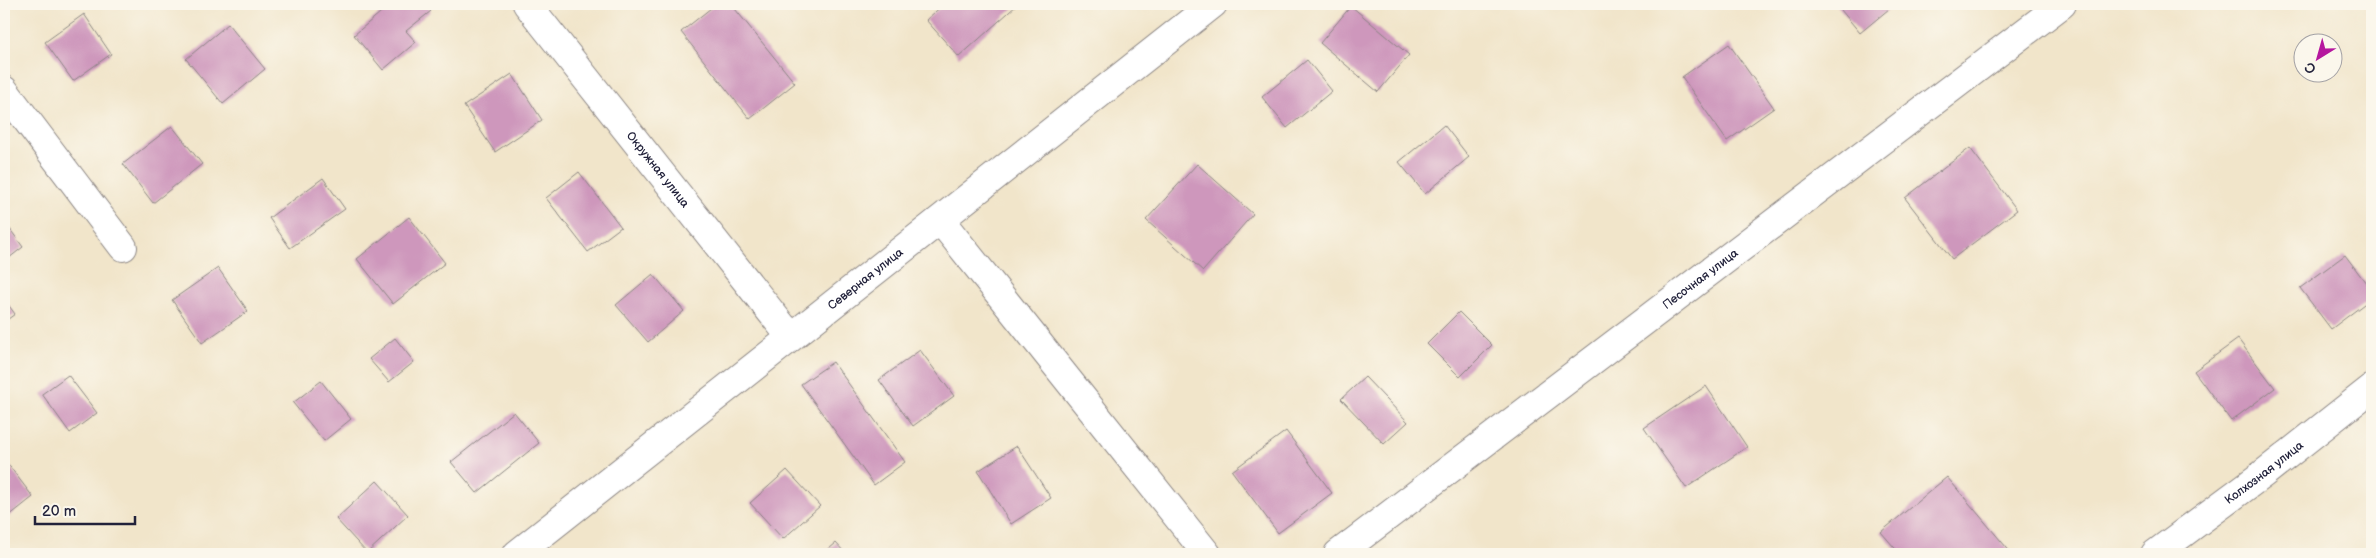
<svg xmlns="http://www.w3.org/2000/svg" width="2376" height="558" font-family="'Balsamiq Sans',sans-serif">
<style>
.building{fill:#ce97bc}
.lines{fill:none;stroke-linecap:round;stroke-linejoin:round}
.street-casing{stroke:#8a8482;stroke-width:30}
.street{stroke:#fff;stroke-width:28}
.labels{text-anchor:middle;stroke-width:4;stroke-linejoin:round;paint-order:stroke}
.street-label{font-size:12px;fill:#22223b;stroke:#fbf7ec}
</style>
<rect width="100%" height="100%" fill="#fbf7ec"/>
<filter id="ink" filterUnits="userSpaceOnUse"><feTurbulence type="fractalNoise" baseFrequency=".02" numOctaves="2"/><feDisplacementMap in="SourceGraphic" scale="10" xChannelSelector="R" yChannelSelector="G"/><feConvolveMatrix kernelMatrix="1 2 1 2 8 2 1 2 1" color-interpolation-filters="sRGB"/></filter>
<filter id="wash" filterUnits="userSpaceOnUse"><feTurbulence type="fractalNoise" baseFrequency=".0096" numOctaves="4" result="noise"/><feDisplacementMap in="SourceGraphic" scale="20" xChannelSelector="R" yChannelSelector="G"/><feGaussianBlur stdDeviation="1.12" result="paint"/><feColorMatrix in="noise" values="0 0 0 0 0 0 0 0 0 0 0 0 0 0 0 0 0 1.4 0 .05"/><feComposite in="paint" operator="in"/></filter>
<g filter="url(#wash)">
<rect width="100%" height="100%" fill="#f1e5ca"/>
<g id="blocks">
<!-- building -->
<path class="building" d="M384 4H425L431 11 406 31 416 42 383 70 354 35 387 7Z
M716 4H731L795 83 750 119 681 32Z
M944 4H1018L959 57 926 20Z
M1836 4H1895L1860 33Z
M1351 6 1409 55 1378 92 1320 43Z
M84 14 111 54 73 81 45 42Z
M228 24 265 69 223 104 186 59Z
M1729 44 1774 108 1727 141 1682 77Z
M1307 60 1332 91 1287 128 1262 97Z
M512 74 542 120 495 152 464 106Z
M1444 125 1469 157 1425 194 1399 162Z
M172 126 202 164 153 203 123 164Z
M1970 148 2017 210 1952 259 1905 198Z
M1197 164 1253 214 1203 271 1146 220Z
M579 172 621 227 588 252 546 198Z
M323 178 345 209 290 248 269 218Z
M409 217 445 263 393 304 357 259Z
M4 221 23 247 4 262Z
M2345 255 2372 291V298L2331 329 2300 288Z
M218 268 248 311 202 343 172 300Z
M653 274 684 311 648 342 616 305Z
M4 299 15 314 4 322Z
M1459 312 1492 345 1460 377 1427 344Z
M395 338 414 362 389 382 369 359Z
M2238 339 2275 388 2231 421 2194 371Z
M920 350 954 396 913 426 879 380Z
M833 362 905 462 874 485 801 384Z
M68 375 97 413 70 433 42 394Z
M1365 377 1408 422 1384 444 1341 399Z
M321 381 351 419 324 441 293 403Z
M1706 386 1747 447 1686 488 1644 428Z
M514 412 539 443 477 493 451 462Z
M1286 431 1332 493 1278 533 1232 471Z
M1017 446 1051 498 1011 524 978 471Z
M4 459 33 497 4 520Z
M787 470 820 506 783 539 750 503Z
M1947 477 2012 554H1900L1881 532Z
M377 481 408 515 367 553 336 519Z
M836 543 846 554H823Z"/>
</g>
</g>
<g filter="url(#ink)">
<use href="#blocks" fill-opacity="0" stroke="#8a8482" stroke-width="1"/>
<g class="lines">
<!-- street casing -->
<g class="street-casing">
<g id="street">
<path id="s1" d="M527 4 790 336"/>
<path d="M4 90 123 247"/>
<path d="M941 221 1207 554"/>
<path id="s2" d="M517 554C748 370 982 188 1213 4"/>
<path id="s3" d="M1338 554 2062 4"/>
<path id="s4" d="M2155 554 2263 474 2372 388"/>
</g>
</g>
<!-- street -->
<use href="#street" class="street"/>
</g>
</g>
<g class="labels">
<!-- street labels -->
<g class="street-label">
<text dy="4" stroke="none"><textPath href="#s1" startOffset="211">Окружная улица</textPath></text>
<text dy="4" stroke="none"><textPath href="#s2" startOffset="444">Северная улица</textPath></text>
<text dy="4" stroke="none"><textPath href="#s3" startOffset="455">Песочная улица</textPath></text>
<text dy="4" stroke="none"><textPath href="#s4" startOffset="136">Колхозная улица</textPath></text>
</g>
</g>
<!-- margin -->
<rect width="2376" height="558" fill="none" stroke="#fbf7ec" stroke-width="20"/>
<!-- north arrow -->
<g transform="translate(2318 58) rotate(217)"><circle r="24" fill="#fbf7ec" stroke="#a4a2a5"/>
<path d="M0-4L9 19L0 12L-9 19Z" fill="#b5179e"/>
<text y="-8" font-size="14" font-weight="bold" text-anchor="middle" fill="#22223b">С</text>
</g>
<!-- scale -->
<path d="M35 516v8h100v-8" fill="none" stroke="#22223b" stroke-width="2.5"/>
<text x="42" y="516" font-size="15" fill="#22223b" stroke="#fbf7ec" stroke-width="4" paint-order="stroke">20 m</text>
</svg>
